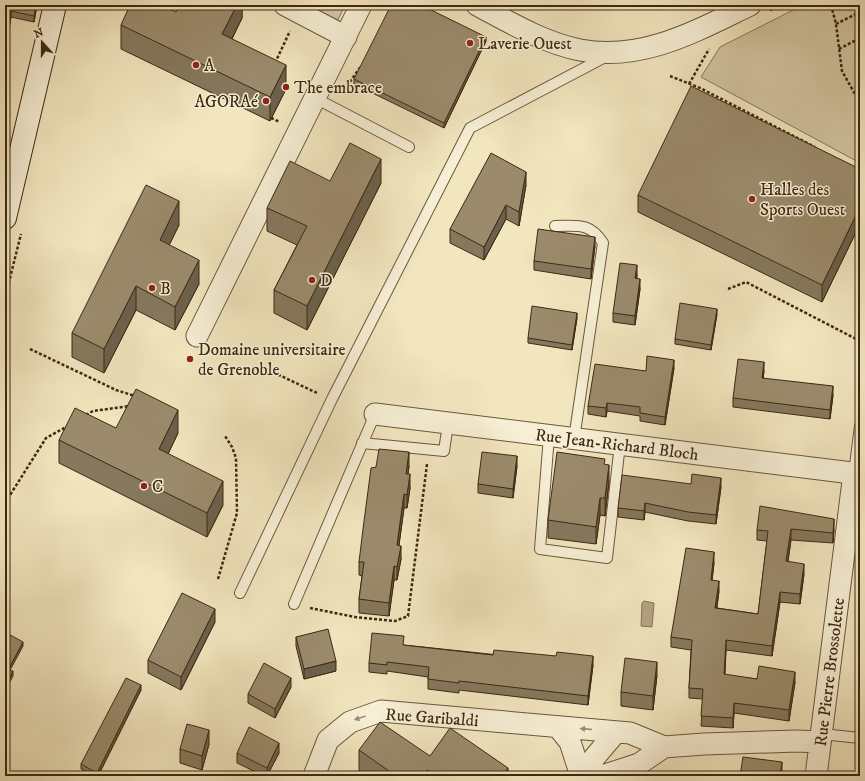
<svg xmlns="http://www.w3.org/2000/svg" width="865" height="781" font-family="'IM FELL DW Pica',serif">
<style>
.green{fill:#d3c6a2;stroke:#88775a}
.water{fill:#b4a584;stroke:#847356}
.lines{fill:none;stroke-linecap:round;stroke-linejoin:round}
.lane-casing{stroke:#6a583d;stroke-width:12}
.street-casing{stroke:#6a583d;stroke-width:23}
.secondary-casing{stroke:#3d2812;stroke-width:24}
.path{stroke:#3d2812;stroke-width:2.5;stroke-dasharray:3 2;stroke-linecap:butt}
.lane{stroke:#f7efd5;stroke-width:10}
.street{stroke:#f7efd5;stroke-width:21}
.secondary{stroke:#f7efd5;stroke-width:22}
.wall{fill:#85785d;stroke:#3d2812}
.shaded-wall{fill:#6c614c;stroke:#3d2812}
.building{fill:#9b8b6c;stroke:#3d2812}
.oneway{fill:#9a8c74}
.poi-dot{fill:#8f2418;stroke:#f7efd5;stroke-width:1.5}
.labels{text-anchor:middle;stroke-width:3;stroke-linejoin:round;paint-order:stroke}
.poi-label{font-size:17px;fill:#3d2812;stroke:#f7efd5;text-anchor:start}
.street-label{font-size:17px;fill:#3d2812;stroke:#f7efd5}
</style>
<rect width="100%" height="100%" fill="#f2e6bf"/>
<filter id="stains"><feTurbulence type="fractalNoise" baseFrequency=".005" numOctaves="4"/><feColorMatrix values="0 0 0 0 .2 0 0 0 0 .09 0 0 0 0 .02 0 0 0 .5 -.17"/></filter>
<radialGradient id="worn" r=".72"><stop offset=".6" stop-color="#630" stop-opacity="0"/><stop offset="1" stop-color="#630" stop-opacity=".3"/></radialGradient>
<!-- green -->
<path class="green" d="M307 5H345L338 20Z
M803 5H860V163L701 77 720 47Z"/>
<!-- water -->
<path class="water" d="M644 601 654 603 652 627 641 626 642 603Z"/>
<g class="lines">
<!-- lane casing -->
<g class="lane-casing">
<path id="lane" d="M315 98 409 147
M555 226C577 226 590 222 603 243L574 439
M549 436 540 549 607 558 620 444
M362 443 444 451 448 424
M854 473 860 426
M240 593 332 399 470 128 607 56
M294 604 375 414
M822 734 860 738"/>
</g>
<!-- street casing -->
<g class="street-casing">
<path id="street" d="M285 5 346 37
M477 5C509 22 544 43 580 50 642 62 696 31 750 5
M197 336 361 5
M375 414 860 474
M558 727 570 742 581 776
M314 776 328 740 350 722 381 711 630 733 664 747
M586 776 594 758 616 732
M602 776 639 764 664 747 704 744 797 741 820 742
M816 776 854 473"/>
</g>
<!-- secondary casing -->
<g class="secondary-casing">
<path id="secondary" d="M5 218 55 5"/>
</g>
<!-- path -->
<path class="path" d="M831 5 836 24 842 71 860 103
M770 10 781 5
M836 24 860 12
M839 49 860 38
M275 63 290 31
M670 76 700 88 815 147
M689 84 709 49
M347 86 361 66
M271 118 280 122
M728 289 746 282 860 341
M5 298 21 234
M30 349 116 390 135 396
M260 366 317 393
M86 415 93 411 130 406
M5 503 46 438 68 426
M218 579 237 513 236 458 232 447 225 436
M310 608 355 617 395 621 408 616 427 464"/>
<!-- lane -->
<use href="#lane" class="lane"/>
<!-- street -->
<use href="#street" class="street"/>
<!-- secondary -->
<use href="#secondary" class="secondary"/>
</g>
<!-- wall -->
<path class="wall" d="M5 5H37L34 22 11 17 5 53Z
M242 5V18L232 39 286 89 270 121 121 49V25L176 12Z
M486 41 444 128 354 84V79Z
M860 169V224L822 302 638 212V195Z
M330 181 381 183 307 330 274 313V290L297 245 267 231V208Z
M526 185 519 226 506 219 484 260 450 243V229Z
M179 225 169 245 199 284 175 330 136 310 104 373 72 357V333Z
M595 246 591 279 534 270V261Z
M637 274V279L640 289 635 325 613 322V313Z
M717 314 711 350 675 344V339Z
M577 318 572 350 528 343V338Z
M674 368 665 425 640 421V416L607 411 606 417 588 414V406L646 371Z
M764 371 763 378 833 395 830 419 733 407V398Z
M116 428 178 433 168 454 223 505 207 537 59 463V440Z
M605 464 609 482 605 516 600 515 596 544 548 538V520Z
M409 466 408 474 410 488 407 508H404L399 545 401 559 397 580H394L389 616 359 613V599L362 576 359 575V562Z
M517 466 513 498 478 493V484Z
M691 484 721 487 716 524 688 521 645 512 644 520 618 517V508Z
M834 529 833 543 791 540 788 562 804 574 800 604 780 602 772 656 726 650 725 675 757 679 795 682 789 721 734 713 733 728 701 726 703 699 689 698V688L691 650 671 647V637L714 563 712 580 719 591 717 608 758 614 767 541 757 540V530Z
M215 622 181 690 148 673V660Z
M296 637 336 671 304 679 296 646Z
M404 645 593 665 588 705 459 690V693L428 689V677L387 671V674L369 672V663Z
M657 675 653 710 621 706V692Z
M291 687 275 718 248 703V694Z
M141 690 98 776H94L81 769V764Z
M209 744 202 770 180 763V749Z
M359 750 430 756 508 776H362L359 774Z
M237 753H279L267 776H264L237 763Z"/>
<!-- shaded-wall -->
<path class="shaded-wall" d="M36 5H37L34 22V16Z
M237 5H242V18L222 58V34Z
M11 11V17L5 53V46Z
M486 37V41L444 128V123Z
M286 65V89L270 121V97Z
M381 159V183L307 330V306Z
M526 172V185L519 226V212Z
M179 201V225L160 264V240Z
M506 205V219L484 260V247Z
M860 207V224L822 302V285Z
M595 237V246L591 279V269Z
M199 260V284L175 330V307Z
M637 265V274L635 288V278Z
M640 279V289L635 325V316Z
M136 286V310L104 373V349Z
M717 309V314L711 350V345Z
M577 313V318L572 350V345Z
M674 360V368L665 425V417Z
M764 362V371L762 388V378Z
M833 386V395L830 419V410Z
M607 403V411L606 417V408Z
M178 410V433L159 473V449Z
M409 452V466L406 487V474Z
M517 456V466L513 498V489Z
M609 465V482L605 516V498Z
M410 474V488L407 508V495Z
M721 478V487L716 524V515Z
M223 481V505L207 537V513Z
M404 494V508L397 559V545Z
M600 498V515L596 544V527Z
M645 503V512L644 520V511Z
M834 519V529L833 543V533Z
M791 529V540L786 571V561Z
M401 546V559L397 580V567Z
M714 552V563L711 590V580Z
M804 564V574L800 604V594Z
M394 566V580L389 616V603Z
M719 581V591L715 618V608Z
M780 592V602L772 656V646Z
M215 609V622L181 690V677Z
M726 640V650L724 684V674Z
M23 642V646L8 674V670Z
M593 656V665L588 705V696Z
M336 661V671L304 679V669Z
M657 662V675L653 710V696Z
M13 671V676L5 691V687Z
M795 672V682L789 721V710Z
M291 678V687L275 718V709Z
M141 685V690L98 776H97V773Z
M734 703V713L733 728V718Z
M209 730V744L202 770V756Z
M279 743V753L267 776V768Z
M782 762V771L781 776H780Z
M508 768V776H502Z
M427 770V776H423Z"/>
<!-- building -->
<path class="building" d="M5 5H36L34 16 11 11 5 46Z
M130 5H162L176 12 180 5H237L222 34 286 65 270 97 121 25Z
M391 5H421L486 37 444 123 354 79Z
M691 86 860 169V207L822 285 638 195Z
M350 143 381 159 307 306 274 290 307 226 267 208 290 161 330 181Z
M491 153 526 172 519 212 506 205 484 247 450 229Z
M146 185 179 201 160 240 199 260 175 307 136 286 104 349 72 333Z
M538 229 595 237 591 269 534 261Z
M620 263 637 265 635 278 640 279 635 316 613 313Z
M680 303 717 309 711 345 675 339Z
M532 306 577 313 572 345 528 338Z
M647 356 674 360 665 417 640 413V407L607 403 606 408 588 406 595 364 646 371Z
M738 359 764 362 762 378 833 386 830 410 733 398Z
M136 389 178 410 159 449 223 481 207 513 59 440 75 408 116 428Z
M379 449 409 452 406 474H410L407 495 404 494 397 545 401 546 397 567 394 566 389 603 359 599 364 562H359L363 529 371 468 376 467Z
M482 452 517 456 513 489 478 484Z
M557 452 605 459 604 464 609 465 605 498H600L596 527 548 520Z
M692 474 721 478 716 515 688 512 645 503 644 511 618 508 622 475 691 484Z
M760 506 834 519 833 533 791 529 786 561 804 564 800 594 780 592 772 646 726 640 724 674 757 679 759 666 795 672 789 710 734 703 733 718 701 716 703 689 689 688 692 640 671 637 686 548 714 552 711 580 719 581 715 608 758 614 768 531 757 530Z
M182 593 215 609 181 677 148 660Z
M328 629 336 661 304 669 296 637Z
M5 632 23 642 8 670 13 671 5 687Z
M372 633 404 636 403 645 493 655 494 650 556 656 557 652 593 656 588 696 459 681V683L428 679 429 667 387 662V665L369 663Z
M625 658 657 662 653 696 621 692Z
M264 663 291 678 275 709 248 694Z
M126 678 141 685 97 773 81 764Z
M380 722 430 756 450 728 508 768 502 776H437L427 770 423 776H396L359 750Z
M187 724 209 730 202 756 180 749Z
M249 727 279 743 267 768 237 753Z
M743 757 782 762 780 776H740Z"/>
<!-- one-way arrows -->
<defs><path id="oneway-solid" d="M-6-.8H1V-3.2L6.5 0L1 3.2V.8H-6Z"/></defs>
<g class="oneway">
<use href="#oneway-solid" transform="translate(360 718) rotate(161)"/>
<use href="#oneway-solid" transform="translate(586 729) rotate(-175)"/>
</g>
<!-- markers -->
<g class="poi-dot">
<circle cx="470" cy="43" r="4"/>
<circle cx="196" cy="65" r="4"/>
<circle cx="286" cy="87" r="4"/>
<circle cx="266" cy="101" r="4"/>
<circle cx="752" cy="199" r="4"/>
<circle cx="312" cy="280" r="4"/>
<circle cx="152" cy="288" r="4"/>
<circle cx="190" cy="359" r="4"/>
<circle cx="144" cy="486" r="4"/>
</g>
<g class="labels">
<!-- poi labels -->
<g class="poi-label">
<text x="478" y="49">Laverie Ouest</text>
<text x="204" y="71">A</text>
<text x="294" y="93">The embrace</text>
<text x="258" y="107" text-anchor="end">AGORAé</text>
<text x="760" y="195">Halles des<tspan x="760" dy="20">Sports Ouest</tspan></text>
<text x="320" y="286">D</text>
<text x="160" y="294">B</text>
<text x="198" y="355">Domaine universitaire<tspan x="198" dy="20">de Grenoble</tspan></text>
<text x="152" y="492">C</text>
</g>
<!-- street labels -->
<g class="street-label">
<text transform="translate(617 444) rotate(7)" y="6">Rue Jean-Richard Bloch</text>
<text transform="translate(829 672) rotate(-83)" y="6">Rue Pierre Brossolette</text>
<text transform="translate(432 717) rotate(4)" y="6">Rue Garibaldi</text>
</g>
</g>
<!-- margin -->
<rect width="865" height="781" fill="none" stroke="#f2e6bf" stroke-width="20"/>
<rect x="6" y="6" width="853" height="769" fill="none" stroke="#3d2812" stroke-width="2"/>
<rect x="10" y="10" width="845" height="761" fill="none" stroke="#3d2812"/>
<!-- north arrow -->
<g transform="translate(42 42) rotate(339)" stroke="#f7efd5" stroke-width="3" paint-order="stroke">
<path d="M0-3L7 15L0 10L-7 15Z" fill="#3d2812"/>
<text y="-6" font-size="11" font-weight="bold" text-anchor="middle" fill="#3d2812">N</text>
</g>
<rect width="100%" height="100%" filter="url(#stains)"/>
<rect width="100%" height="100%" fill="url(#worn)"/>
</svg>
